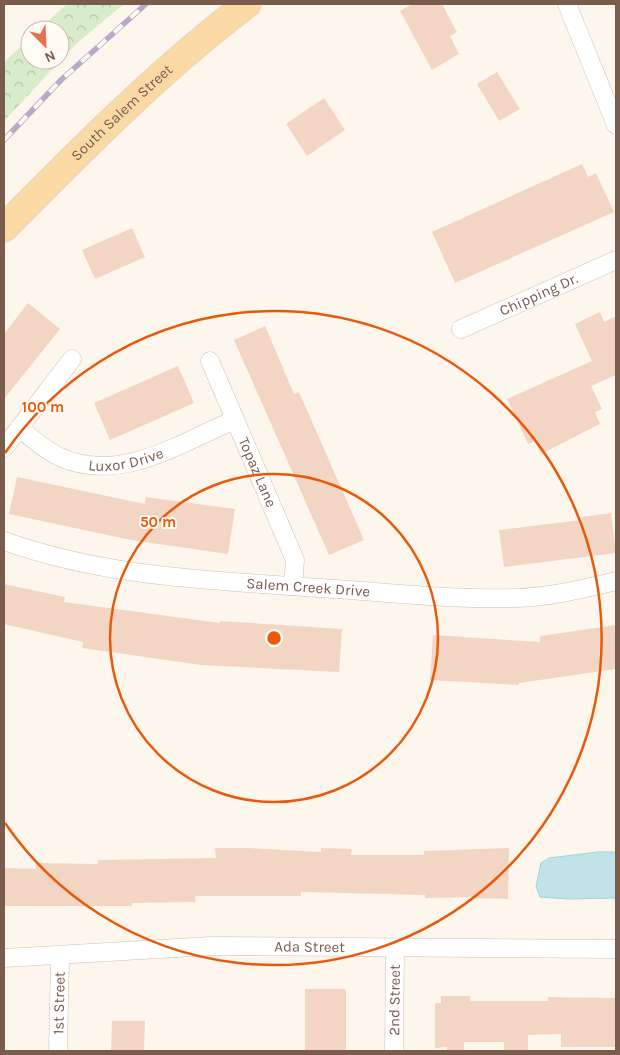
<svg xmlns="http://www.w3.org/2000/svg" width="620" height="1055" font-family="Karla,sans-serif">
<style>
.forest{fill:url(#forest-crowns)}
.water{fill:#bfe3e8;stroke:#a5d3da}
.building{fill:#f3d5c3}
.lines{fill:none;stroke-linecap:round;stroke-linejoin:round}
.minor-casing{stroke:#d1beb0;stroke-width:19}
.primary-casing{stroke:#dad1cd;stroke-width:29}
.minor{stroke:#fff;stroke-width:18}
.primary{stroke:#fbd9a5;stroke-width:28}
.rail-casing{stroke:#b9a8c9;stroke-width:5.5}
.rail{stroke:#fffaf3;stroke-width:4;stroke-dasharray:11;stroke-linecap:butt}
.ring{fill:none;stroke:#e8590c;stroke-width:2.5}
.labels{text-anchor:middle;stroke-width:4;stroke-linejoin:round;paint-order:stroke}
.street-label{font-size:15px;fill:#7a5c4d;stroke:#fffaf3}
.centre{fill:#e8590c;stroke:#fffaf3;stroke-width:2.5}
.ring-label{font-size:15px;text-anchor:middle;font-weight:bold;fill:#e8590c;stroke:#fffaf3;stroke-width:4;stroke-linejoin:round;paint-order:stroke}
</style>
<defs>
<pattern id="forest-crowns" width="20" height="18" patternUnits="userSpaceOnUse" patternTransform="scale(1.25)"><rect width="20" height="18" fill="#d8ecc9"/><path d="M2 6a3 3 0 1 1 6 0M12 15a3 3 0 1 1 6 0" fill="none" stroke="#b4c2a5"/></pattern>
</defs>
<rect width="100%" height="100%" fill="#fdf6ec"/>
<!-- forest -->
<path class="forest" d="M67 4H124L77 43 4 121V62L30 38V60H60V30H38Z"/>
<!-- water -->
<path class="water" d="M597 852H616V898L568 899 540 897 536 886 541 863 549 858Z"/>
<!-- building -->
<path class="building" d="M412 4H442L457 32 450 36 459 54 432 70 400 11Z
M497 72 520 109 499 121 477 84Z
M324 98 345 130 307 156 286 124Z
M582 164 588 177 596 173 614 212 455 283 432 232Z
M132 228 145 257 95 279 82 250Z
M28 303 60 329 4 399V334Z
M600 312 604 322 616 316V375L591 386 602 409 595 412 600 424 541 454 535 441 528 444 507 399 592 361 575 324Z
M265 326 294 394 299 392 364 540 329 555 234 340Z
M178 366 194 403 110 440 94 403Z
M17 477 145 504 146 497 235 509 228 554 131 540 9 514Z
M611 513 616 553 504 567 499 530 582 520V517Z
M4 584 65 597 64 602 220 623V621L342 629 339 672 201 665 82 648 83 642 4 624Z
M616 625V669L519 683V685L430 680 433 635 540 642V636Z
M215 848H249L321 852V848L352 849 351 855H424V851L509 848 508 899 475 898V897L425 898V895L301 892V896H195L196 902 132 903V906H4V868L36 869V863L98 864V860L216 858Z
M305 989H346V1051H305Z
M441 996H470V1001H548V997L616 998V1047H561V1034L528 1035V1051H504V1042H464V1051H447V1047L435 1048V1003H441Z
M112 1021H145L144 1051H111Z"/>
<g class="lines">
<!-- minor casing -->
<g class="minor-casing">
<g id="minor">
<path d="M567 4 616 125"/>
<path id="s1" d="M461 329 616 260"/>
<path id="s2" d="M210 361 295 560 293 586"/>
<path id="s3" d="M19 428C32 438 46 451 60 457 119 484 181 443 234 420"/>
<path d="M4 448 72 359"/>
<path id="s4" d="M4 541C109 578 210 580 320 588 385 592 451 600 516 598 550 597 583 589 616 581"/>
<path id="s5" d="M4 958 211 946 616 949"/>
<path id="s6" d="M58 1051 60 956"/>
<path id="s7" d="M394 1051 395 949"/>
</g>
</g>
<!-- primary casing -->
<g class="primary-casing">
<g id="primary">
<path id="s8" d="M4 228C81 150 159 71 247 4"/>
</g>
</g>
<!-- minor -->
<use href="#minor" class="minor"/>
<!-- primary -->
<use href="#primary" class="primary"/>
<!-- rail casing -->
<g class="rail-casing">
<path id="rail" d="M4 140 61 80 146 4"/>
</g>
<!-- rail -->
<use href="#rail" class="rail"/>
</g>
<!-- distance rings -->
<g class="ring">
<circle cx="274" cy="638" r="164"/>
<path d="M5 453A327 327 0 1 1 5 823"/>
</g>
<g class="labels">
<!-- street labels -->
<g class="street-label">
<text dy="5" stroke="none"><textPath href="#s8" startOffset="165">South Salem Street</textPath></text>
<text dy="5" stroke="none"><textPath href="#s1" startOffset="85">Chipping Dr.</textPath></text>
<text dy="5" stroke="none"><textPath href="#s3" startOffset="118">Luxor Drive</textPath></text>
<text dy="5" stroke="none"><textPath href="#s2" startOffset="121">Topaz Lane</textPath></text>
<text dy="5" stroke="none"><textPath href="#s4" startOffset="309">Salem Creek Drive</textPath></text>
<text dy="5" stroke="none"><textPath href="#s5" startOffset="306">Ada Street</textPath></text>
<text dy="5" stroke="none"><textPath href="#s7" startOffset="51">2nd Street</textPath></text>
<text dy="5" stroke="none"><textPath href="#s6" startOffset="48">1st Street</textPath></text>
</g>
</g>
<circle cx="274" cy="638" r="8" class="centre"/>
<g class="ring-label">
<text x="43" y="412">100 m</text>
<text x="158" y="527">50 m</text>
</g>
<!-- border -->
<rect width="620" height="1055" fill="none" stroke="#7a5c4d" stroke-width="10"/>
<!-- north arrow -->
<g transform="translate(45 45) rotate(156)"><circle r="24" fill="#fffaf3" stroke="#cabbb1"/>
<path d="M0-4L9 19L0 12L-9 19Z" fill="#e76f51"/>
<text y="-8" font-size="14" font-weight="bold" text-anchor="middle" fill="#7a5c4d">N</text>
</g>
</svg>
